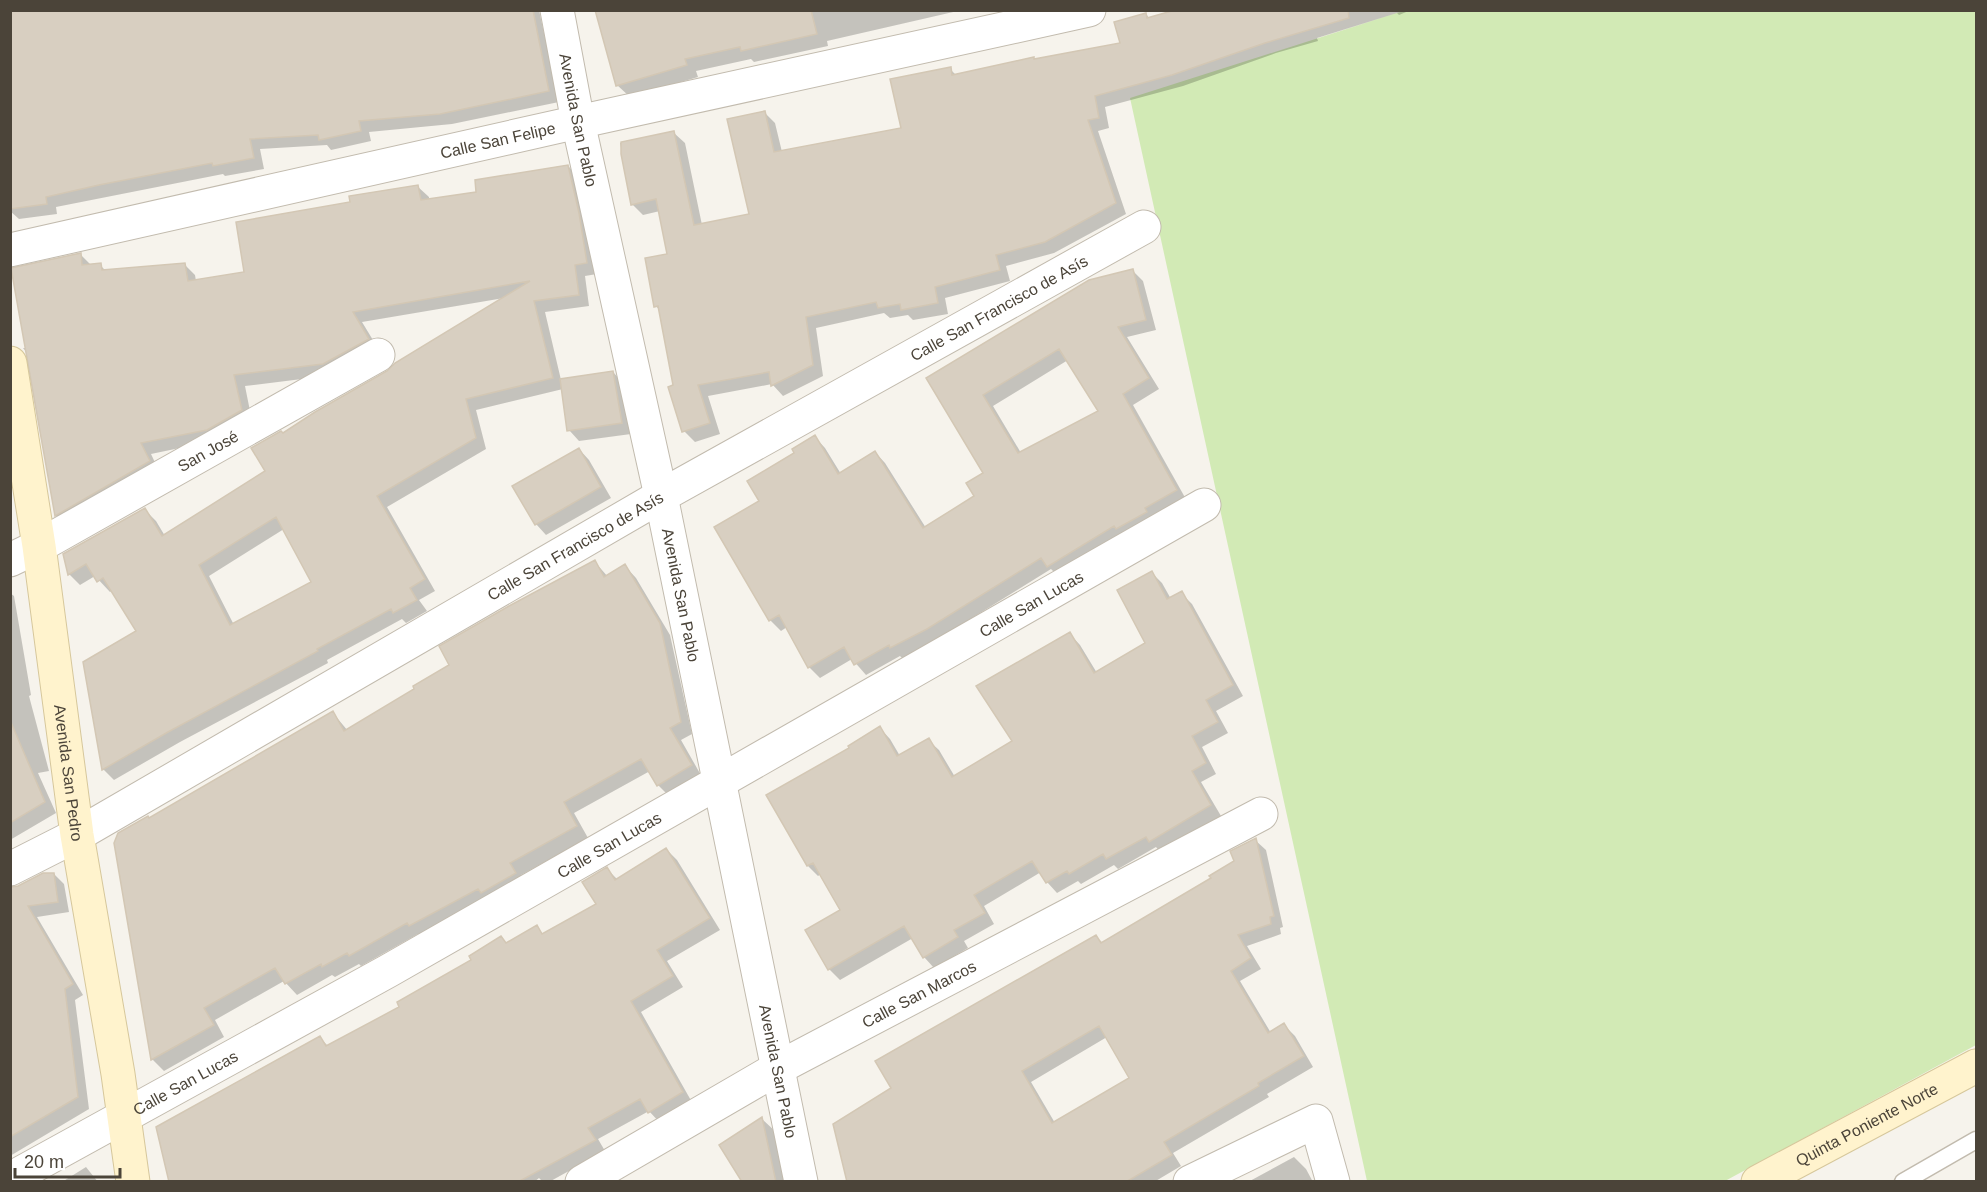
<svg xmlns="http://www.w3.org/2000/svg" width="1987" height="1192" font-family="Helvetica,sans-serif">
<style>
.green{fill:#d2eab5}
.shadow{fill:#0003;fill-rule:evenodd}
.building{fill:#d8cfc1;stroke:#d3c7b4;stroke-width:1.5;fill-rule:evenodd}
.lines{fill:none;stroke-linecap:round;stroke-linejoin:round}
.lane-casing{stroke:#c2bbae;stroke-width:19}
.street-casing{stroke:#c2bbae;stroke-width:35}
.secondary-casing{stroke:#d6c79b;stroke-width:35}
.lane{stroke:#fff;stroke-width:16}
.street{stroke:#fff;stroke-width:33}
.secondary{stroke:#fff3cd;stroke-width:33}
.labels{text-anchor:middle;stroke-width:5;stroke-linejoin:round;paint-order:stroke}
.street-label{font-size:16px;fill:#4b4439;stroke:#fff}
</style>
<rect width="100%" height="100%" fill="#f6f3ec"/>
<!-- green -->
<path class="green" d="M1403 11H1976V1045L1725 1181H1367L1130 98Z"/>
<!-- shadow -->
<path class="shadow" d="M10 10H539L559 102 452 124 369 132 371 141 331 150 327 145 260 149 264 169 225 176 223 174 56 207 57 214 19 219 10 211Z
M597 10H962L827 41 828 46 754 62 751 59 696 71 698 77 630 97 617 85Z
M1181 10H1411L1399 15 1397 13 1317 38 1318 41 1276 53 1183 86 1105 107 1109 128 1098 131 1126 214 1054 253 1006 266 1010 281 945 298 948 314 913 320 908 315 890 318 884 313 816 328 823 376 783 396 772 384 708 396 720 434 695 442 684 431 661 312 656 306 668 256 660 211 643 215 632 204 620 143 674 133 685 143 702 225 750 216 764 112 775 123 782 152 903 129 950 69 957 76 1122 44 1146 14 1150 19Z
M568 166 579 177 597 274 585 276 589 306 545 312 561 380 613 372 623 383 631 434 579 441 569 430 563 389 476 410 486 449 387 507 435 591 419 600 427 611 406 623 402 619 327 660 328 663 180 742 114 780 103 769 138 631 113 590 110 592 95 576 80 585 69 574 145 510 156 521 165 536 267 472 283 435 388 373 504 298 362 322 379 350 334 375 245 386 252 421 218 440 151 454 160 473 67 526 56 515 27 353 23 348H26L81 255 92 266 100 265 106 271 184 264 195 275 196 281 246 273 352 203 417 186 429 197V201L478 193ZM284 529 313 583 234 625 209 576Z
M1133 271 1143 281 1156 330 1127 337 1159 389 1133 405 1187 501 1059 577 1051 569 938 639 902 658 900 656 866 675 852 659 820 678 809 667 787 627 781 631 770 620 761 502 796 453 815 437 825 448 841 474 875 452 885 463 926 528 976 497 985 474 928 379ZM1068 360 1100 412 1021 453 993 406Z
M579 449 589 460 611 498 546 535 536 524Z
M595 562 608 577 625 566 636 578 670 635 692 734 681 740 702 777 669 796 658 785 650 771 574 813 588 838 521 875 526 885 421 937 418 934 361 966 359 964 335 977 332 975 297 995 284 981 215 1020 224 1037 164 1071 153 1060 116 843 149 819 333 713 348 731 451 666Z
M1151 572 1162 583 1171 599 1181 593 1192 604 1243 696 1216 711 1228 733 1202 747 1216 774 1201 782 1221 816 1160 852 1156 847 1118 869 1114 865 1081 884 1078 881 1057 893 1047 882 1041 872 984 906 994 924 964 941 968 948 934 968 924 957 913 938 840 980 829 969 842 911 821 874 818 876 808 866 851 748 880 728 890 739 900 756 928 740 939 750 955 777 1014 742 1070 634 1080 645 1097 673 1147 644Z
M10 593 14 596 31 695 29 696 49 771 38 773 56 813 10 840Z
M1255 840 1266 850 1283 927 1280 928 1281 934 1247 946 1261 969 1240 981 1271 1033 1284 1025 1295 1036 1313 1067 1267 1094 1269 1097 1173 1153 1181 1166 1154 1182H849L893 1088 1096 937 1103 943 1213 879 1236 861ZM1107 1037 1131 1078 1055 1123 1031 1082Z
M666 849 677 860 720 930 667 961 683 987 641 1012 693 1104 660 1123 649 1111 598 1139 605 1151 549 1182H543L539 1178 534 1182H171L320 1038 328 1046 401 1007 473 961 501 938 507 944 537 927 544 935 598 905 607 869 618 880Z
M53 873 64 884 69 912 37 917 83 995 75 1000 89 1109 10 1156V891Z
M762 1119 776 1132 786 1182H744Z
M1294 1157 1306 1169 1313 1182H1248Z
M86 1167 98 1182H62Z"/>
<!-- building -->
<path class="building" d="M10 10H533L549 91 440 114 359 121 361 131 319 140 318 135 250 139 254 158 213 166 212 163 99 185 46 197 47 204 10 209Z
M595 10H811L817 34 741 51 740 47 685 59 687 65 616 86Z
M1175 10H1348L1349 18 1265 43 1172 75 1095 96 1099 118 1088 120 1116 203 1045 242 996 255 1000 270 935 287 938 303 901 310 900 304 878 308 876 302 806 317 813 365 771 386 769 372 698 385 710 423 682 432 668 387 673 385 658 306 654 307 645 258 667 254 656 199 631 205 621 154V142L674 131 694 225 749 214 727 119 765 111 774 152 901 128 890 79 951 67 952 75 1034 57V59L1120 43 1114 22 1146 13 1147 18Z
M568 165 579 213 587 263 575 265 579 295 534 301 553 378 466 399 476 438 377 496 425 579 410 588 417 600 393 613 391 609 317 649 318 651 168 732 102 770 83 662 136 631 103 578 97 582 86 564 68 575 63 554 145 508 162 536 265 471 251 448 281 431 283 433 315 412 387 371 395 363 530 281 353 312 369 339 323 364 234 375 242 410 207 430 141 443 150 461 55 516 11 268 81 253 82 265 101 263 102 270 185 263 188 281 244 272 236 222 350 202 349 196 418 185 421 200 476 192 475 180ZM276 517 311 582 230 625 199 565Z
M1133 269 1146 320 1118 327 1149 378 1123 394 1177 490 1145 508 1147 512 1116 529 1114 526 1047 567 1041 558 927 629 890 648 889 645 854 665 844 647 808 668 779 615 769 621 714 527 759 501 747 481 794 453 792 449 815 435 838 474 875 451 923 528 974 496 966 483 983 473 926 378 1089 280ZM1059 349 1098 411 1018 453 983 395Z
M613 371 622 423 567 431 560 379Z
M579 448 601 487 535 525 512 486Z
M595 560 604 577 625 564 660 623 681 722 670 728 692 765 657 786 641 759 564 802 577 826 510 863 516 873 481 893 478 889 409 926 407 923 349 956 347 953 322 967 321 964 285 984 275 968 204 1008 214 1025 151 1060 114 843 118 833 148 816 149 818 333 711 344 731 414 689 413 686 449 665 439 646 509 606Z
M1152 571 1167 599 1182 591 1233 685 1206 700 1218 722 1192 736 1206 763 1192 771 1211 805 1149 842 1146 837 1106 859 1103 854 1069 874 1067 871 1046 883 1032 861 974 895 985 913 954 930 958 937 923 958 904 926 828 970 805 930 840 910 813 863 807 866 766 795 849 748 848 746 880 726 897 756 929 738 952 777 1012 741 976 686 1070 632 1094 673 1145 643 1117 590Z
M10 720 45 802 10 823Z
M1256 838 1274 916 1270 917 1271 924 1238 935 1251 958 1231 971 1268 1033 1284 1023 1304 1056 1258 1083 1259 1086 1164 1142 1172 1155 1126 1182H847L833 1124 891 1088 875 1061 1096 935 1101 943 1211 878 1209 876 1234 861 1230 851ZM1099 1026 1129 1078 1052 1123 1022 1071Z
M666 848 710 918 657 950 673 976 631 1001 683 1092 648 1113 640 1099 588 1128 596 1140 518 1182H169L156 1127 320 1036 326 1046 399 1007 397 1002 471 960 469 956 501 936 506 943 537 925 542 934 596 904 582 882 607 867 615 880Z
M43 873H54L58 902 28 906 73 984 65 989 78 1097 10 1137V887L18 886Z
M762 1117 776 1182H742L719 1145Z"/>
<g class="lines">
<!-- lane casing -->
<g class="lane-casing">
<path id="lane" d="M1903 1182 1976 1140"/>
</g>
<!-- street casing -->
<g class="street-casing">
<g id="street">
<path id="s1" d="M557 10 578 122 661 496 801 1182"/>
<path id="s2" d="M10 250 578 122 1089 10"/>
<path id="s3" d="M10 560 39 546 378 355"/>
<path id="s4" d="M10 869 77 835 661 496 1144 227"/>
<path id="s5" d="M10 1179 388 971 1204 505"/>
<path id="s6" d="M582 1182 778 1068 1261 814"/>
<path d="M1190 1182 1316 1121 1333 1182"/>
</g>
</g>
<!-- secondary casing -->
<g class="secondary-casing">
<g id="secondary">
<path id="s7" d="M10 363 39 546 77 835 118 1074 133 1182"/>
<path id="s8" d="M1758 1182 1976 1066"/>
</g>
</g>
<!-- lane -->
<use href="#lane" class="lane"/>
<!-- street -->
<use href="#street" class="street"/>
<!-- secondary -->
<use href="#secondary" class="secondary"/>
</g>
<g class="labels">
<!-- street labels -->
<g class="street-label">
<text dy="6" stroke="none"><textPath href="#s1" startOffset="112">Avenida San Pablo</textPath></text>
<text dy="6" stroke="none"><textPath href="#s2" startOffset="500">Calle San Felipe</textPath></text>
<text dy="6" stroke="none"><textPath href="#s4" startOffset="1137">Calle San Francisco de Asís</textPath></text>
<text dy="6" stroke="none"><textPath href="#s3" startOffset="226">San José</textPath></text>
<text dy="6" stroke="none"><textPath href="#s4" startOffset="651">Calle San Francisco de Asís</textPath></text>
<text dy="6" stroke="none"><textPath href="#s1" startOffset="598">Avenida San Pablo</textPath></text>
<text dy="6" stroke="none"><textPath href="#s5" startOffset="1172">Calle San Lucas</textPath></text>
<text dy="6" stroke="none"><textPath href="#s7" startOffset="414">Avenida San Pedro</textPath></text>
<text dy="6" stroke="none"><textPath href="#s5" startOffset="686">Calle San Lucas</textPath></text>
<text dy="6" stroke="none"><textPath href="#s6" startOffset="386">Calle San Marcos</textPath></text>
<text dy="6" stroke="none"><textPath href="#s1" startOffset="1084">Avenida San Pablo</textPath></text>
<text dy="6" stroke="none"><textPath href="#s5" startOffset="200">Calle San Lucas</textPath></text>
<text dy="6" stroke="none"><textPath href="#s8" startOffset="123">Quinta Poniente Norte</textPath></text>
</g>
</g>
<!-- border -->
<rect width="1987" height="1192" fill="none" stroke="#4b4439" stroke-width="24"/>
<!-- scale -->
<path d="M15 1168v9h105v-9" fill="none" stroke="#4b4439" stroke-width="3"/>
<text x="24" y="1168" font-size="18" fill="#4b4439" stroke="#ffffff" stroke-width="4.5" paint-order="stroke">20 m</text>
</svg>
